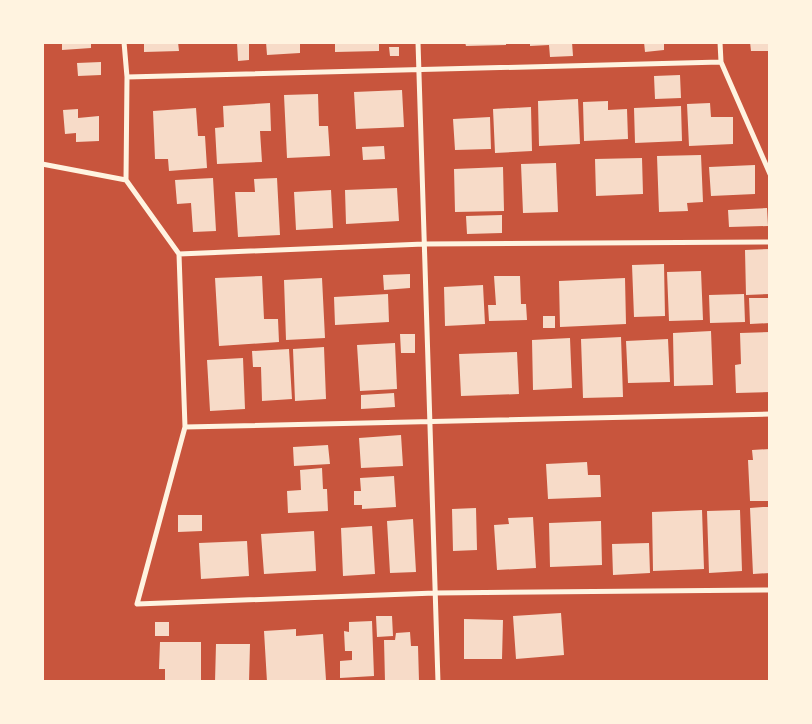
<svg xmlns="http://www.w3.org/2000/svg" width="812" height="724" font-family="'Roboto Condensed',sans-serif">
<style>
.building{fill:#f7dbc8}
.lines{fill:none;stroke-linecap:round;stroke-linejoin:round}
.minor{stroke:#fff3e0;stroke-width:5}
</style>
<rect width="100%" height="100%" fill="#c8553d"/>
<!-- building -->
<path class="building" d="M62 42H91V48L62 50Z
M144 42H178L179 51 144 52Z
M237 42H249V60L238 61Z
M266 42H300V53L267 55Z
M335 42H379V51L335 52Z
M465 42H506V45L466 46Z
M530 42H572L573 56 550 57 549 45 530 46Z
M644 42H664V50L645 52Z
M750 42H770V51H751Z
M389 47H399V56H390Z
M101 62V75L78 76 77 63Z
M680 75 681 98 655 99 654 76Z
M402 90 404 127 356 129 354 92Z
M318 94 319 126H328L330 156 287 158 284 95Z
M578 99 580 144 539 146 538 101Z
M608 101V110L627 109 628 139 584 141 583 102Z
M270 103 271 131H260L262 162 217 164 215 128 224 127 223 106Z
M710 103 711 117H733V144L689 146 687 104Z
M681 106 682 141 635 143 634 108Z
M531 107 532 151 495 153 493 109Z
M196 108 198 136H205L207 168 169 171 168 159H155L153 111Z
M78 109V118L99 116V141L76 142V133L65 134 63 110Z
M490 117 491 149 455 150 453 119Z
M384 146 385 159 363 160 362 147Z
M701 155 703 202 687 203 688 211 659 212 657 156Z
M642 158 643 194 596 196 595 159Z
M556 163 558 212 523 213 521 164Z
M755 165V194L711 196 709 167Z
M503 167 504 211 455 212 454 169Z
M213 178 216 231 193 232 191 203 177 204 175 180Z
M277 178 280 235 238 237 235 192H255L254 179Z
M397 188 399 221 346 224 345 190Z
M331 190 333 228 296 230 294 192Z
M767 208 768 226 729 227 728 210Z
M502 215V233L467 234 466 216Z
M770 249V294L746 295 745 250Z
M664 264 665 316 634 317 632 265Z
M701 271 703 320 669 321 667 272Z
M410 274V288L384 290 383 275Z
M262 276 264 319H278L279 342 219 346 215 278Z
M494 276H520L521 304H526L527 320 489 321 488 305H496Z
M322 278 325 338 286 340 284 280Z
M625 278 626 324 560 327 559 281Z
M483 285 485 324 445 326 444 287Z
M388 294 389 322 335 325 334 297Z
M744 294 745 322 710 323 709 295Z
M749 298H770V323L750 324Z
M543 316H555V328H543Z
M711 331 713 385 674 386 673 333Z
M770 332V392L736 393 735 365 741 364 740 333Z
M400 334H415V353H401Z
M621 337 623 397 583 398 581 339Z
M570 338 572 388 533 390 532 340Z
M668 339 670 382 628 383 626 341Z
M395 343 397 389 360 391 357 345Z
M324 347 326 399 295 401 293 349Z
M289 349 292 399 262 401 261 367H253L252 351Z
M517 352 519 394 461 396 459 354Z
M243 358 245 409 210 411 207 360Z
M394 393 395 407 361 409V395Z
M401 435 403 466 361 468 359 438Z
M328 445 330 464 294 466 293 447Z
M770 449V501H750L748 460H753L752 450Z
M587 462 588 475H600L601 497 548 499 546 464Z
M322 468 323 489H327L328 511 288 513 287 491 301 490 300 470Z
M394 476 396 507 362 509V505H354V491H361L360 478Z
M763 507H770V573L753 574 750 508Z
M476 508 477 550 453 551 452 509Z
M702 510 704 569 653 571 652 512Z
M740 510 742 571 709 573 707 511Z
M178 515H202V531L178 532Z
M533 517 536 568 497 570 494 525 509 524 508 518Z
M413 519 416 572 390 573 387 521Z
M601 521 602 565 550 567 549 523Z
M372 526 375 574 343 576 341 528Z
M314 531 316 571 264 574 261 534Z
M247 541 249 576 201 579 199 543Z
M649 543 650 573 613 575 612 544Z
M561 613 564 655 516 659 513 616Z
M376 616H392L393 636 377 637Z
M464 619 503 620 502 659H464Z
M372 621 374 676 340 678V661L352 660V651H345L344 631 349 632V622Z
M155 622H169V636H155Z
M296 629V636L323 634 326 680 267 682 264 631Z
M410 632 411 646H418L419 681 385 682 384 640H395L396 633Z
M160 642H201V682H165V669H159Z
M216 644H250L249 682H215Z"/>
<g class="lines">
<!-- minor -->
<path class="minor" d="M124 42 127 77 126 180
M418 42 438 682
M720 42 721 62 770 174
M127 77 721 62
M42 164 126 180 179 254 185 427 137 604 435 593 770 590
M179 254 424 244 770 242
M185 427 770 414"/>
</g>
<!-- border -->
<rect width="812" height="724" fill="none" stroke="#fff3e0" stroke-width="88"/>
</svg>
